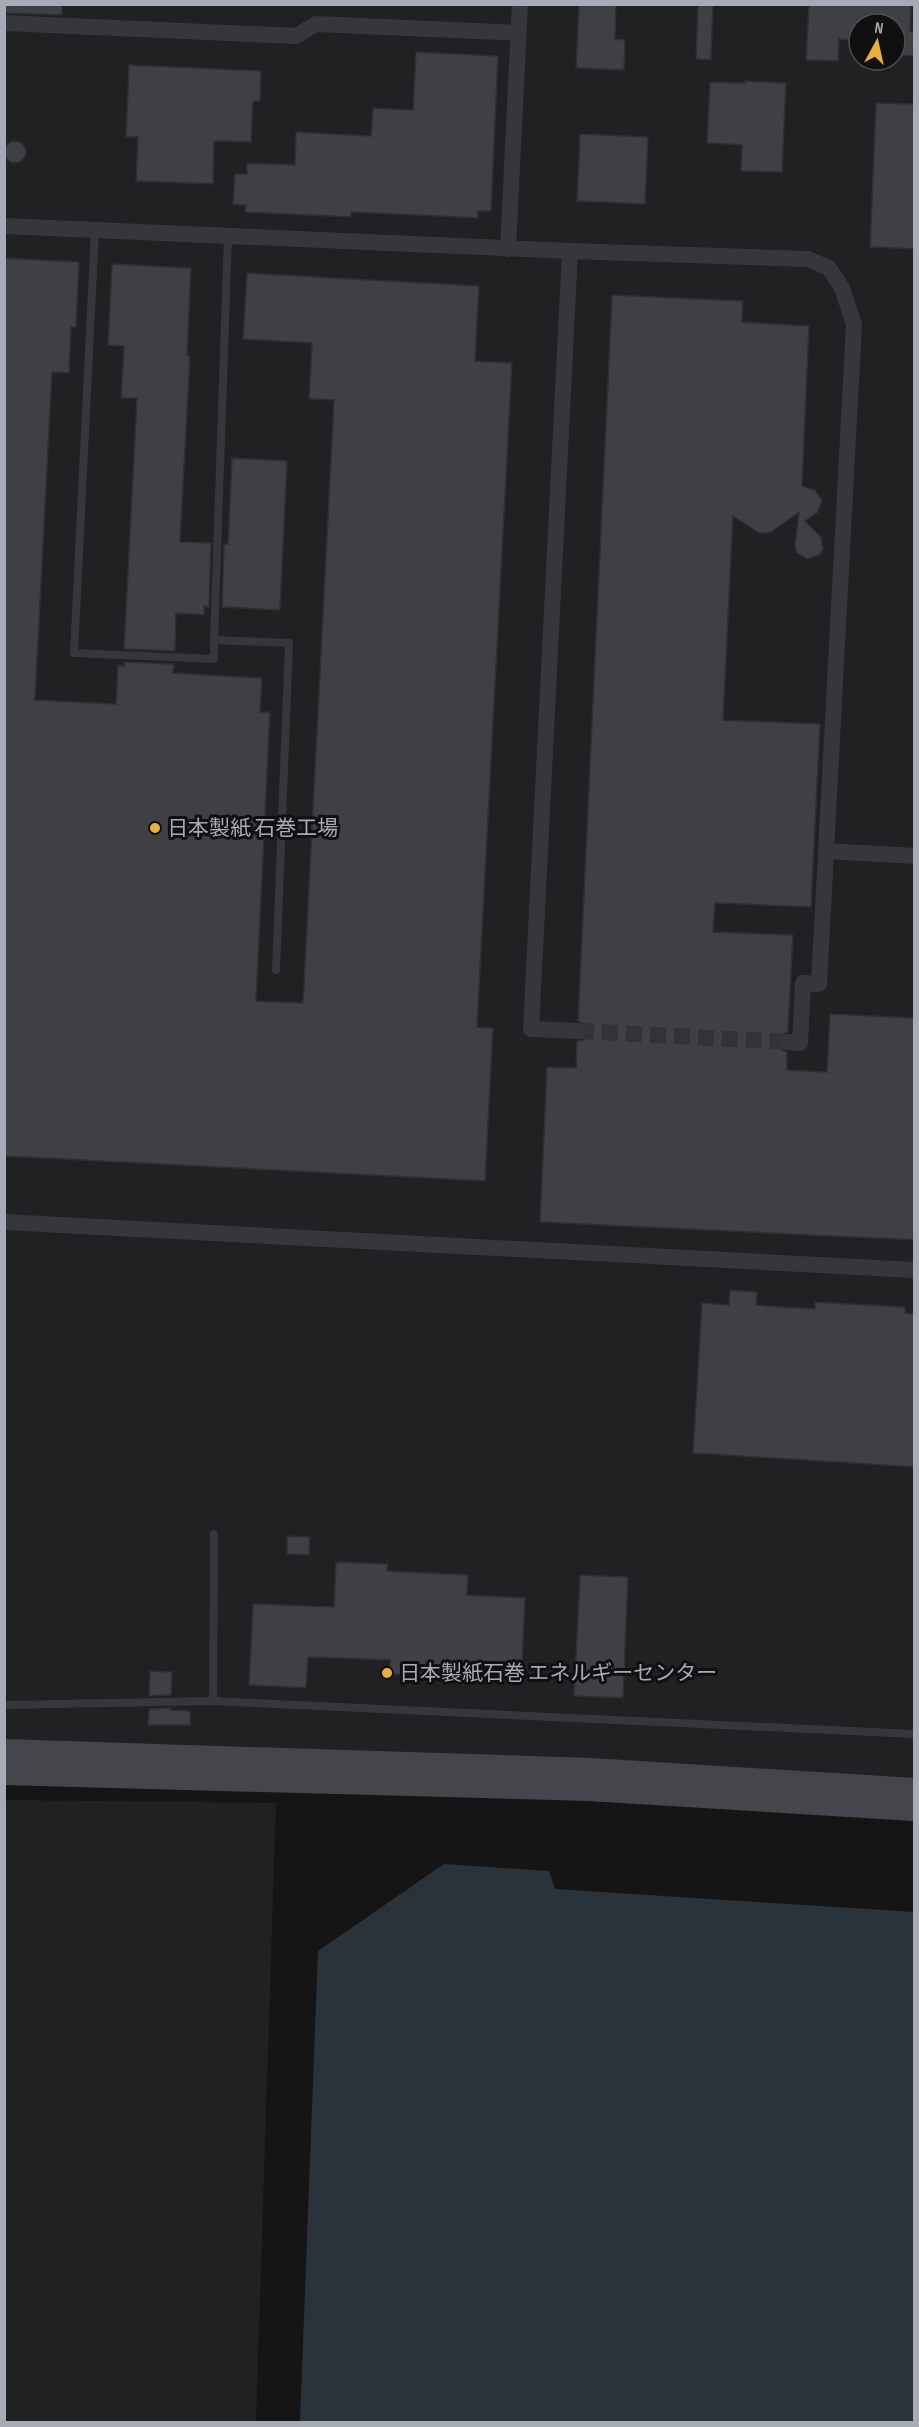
<svg xmlns="http://www.w3.org/2000/svg" width="919" height="2427" font-family="'Sofia Sans Condensed','Noto Sans JP',sans-serif">
<style>
.built{fill:#212123;fill-rule:evenodd}
.water{fill:#2b333a}
.building{fill:#3f4043;stroke:#2f2f32;stroke-width:1.5}
.lines{fill:none;stroke-linecap:round;stroke-linejoin:round}
.street-tunnel{stroke:#323336;stroke-width:16;stroke-dasharray:16 8;stroke-linecap:butt}
.lane{stroke:#36373b;stroke-width:8}
.street{stroke:#36373b;stroke-width:16}
.secondary{stroke:#44464b;stroke-width:24}
.poi-dot{fill:#eab039;stroke:#101011;stroke-width:2}
.labels{text-anchor:middle;stroke-width:6;stroke-linejoin:round;paint-order:stroke}
.poi-label{font-size:21px;fill:#a7abb6;stroke:#101011;text-anchor:start}
</style>
<rect width="100%" height="100%" fill="#151516"/>
<!-- built -->
<path class="built" d="M5 5H914V1783L5 1741ZM859 24H895V60H859Z
M5 1800 276 1803 256 2422H5Z"/>
<!-- water -->
<path class="water" d="M444 1864 549 1871 555 1889 914 1912V2422H300L318 1951Z"/>
<!-- building -->
<path class="building" d="M4 4H62V15L4 13Z
M579 4H616L615 39 625 40 624 70 576 68Z
M698 4H713L711 60 696 59Z
M809 4H911L910 31 915 32V56L895 55V24H859V40L839 39 838 61 806 60Z
M416 52 498 56 491 211H478V218L351 212V217L245 212 246 205 233 204 235 174H247V163L295 165 296 132 371 136 373 108 413 110Z
M129 65 261 71 260 101H253L251 142 214 141 213 184 136 181 138 137H126Z
M745 81 786 83 782 172 741 171 742 145 707 143 710 82 745 83Z
M876 103 915 104V249L870 247Z
M580 134 648 137 645 204 577 201Z
M4 152a11 11 0 1 1 22 0a11 11 0 1 1-22 0Z
M4 258 79 262 76 327H71L69 373 52 372 35 700 116 704 118 665 124 666V662L174 664 173 673 262 678 260 712H270L256 1001 303 1003 334 400 309 399 312 343 243 339 247 273 479 286 475 361 512 363 477 1027 493 1028 485 1181 4 1156Z
M112 264 191 268 187 355 190 356 180 542 211 543 209 607 204 606V615L176 613 175 651 124 649 137 398H121L124 346 108 345Z
M612 295 743 301 742 322 809 326 802 486 815 490 822 500 818 512 805 521 821 537 823 550 819 555 807 559 796 552 795 546 799 512 771 532 765 533H759L733 516 723 720 820 724 811 907 715 903 713 932 793 935 788 1032 780 1036 778 1042 782 1050 787 1052V1070L827 1072 830 1014 915 1018V1240L540 1222 547 1067 576 1068 577 1041 583 1040 588 1032 587 1026 578 1021Z
M232 458 287 461 280 610 222 607 224 544H228Z
M730 1290 757 1292 756 1305 815 1309V1302L905 1307V1313L915 1314V1467L693 1453 702 1303 729 1305Z
M287 1536 310 1537 309 1555 287 1554Z
M336 1562 388 1564 387 1571 468 1575 467 1595 525 1598 522 1664 464 1662 463 1677 390 1674V1660L308 1657 306 1688 249 1685 253 1604 334 1607Z
M580 1575 628 1577 623 1698 574 1696Z
M150 1671 172 1672 171 1695 149 1696Z
M170 1708V1710L190 1711V1725H148L149 1709Z"/>
<g class="lines">
<!-- street-tunnel -->
<path class="street-tunnel" d="M578 1031 788 1042"/>
<!-- lane -->
<path class="lane" d="M95 230 74 653 214 659V640
M228 236 214 640 289 643 276 970
M213 1701 214 1534
M4 1705 213 1701 914 1734"/>
<!-- street -->
<path class="street" d="M4 23 296 36 316 24 519 33
M4 226 570 251 808 259 829 268 842 288 854 324 819 984 803 983 800 1043 788 1042
M508 249 520 4
M570 251 531 1029 578 1031
M826 851 914 856
M4 1222 914 1270"/>
<!-- secondary -->
<path class="secondary" d="M4 1751 591 1770 914 1790
M4 1773 589 1789 914 1809"/>
</g>
<!-- markers -->
<g class="poi-dot">
<circle cx="155" cy="828" r="6"/>
<circle cx="387" cy="1673" r="6"/>
</g>
<g class="labels">
<!-- poi labels -->
<g class="poi-label">
<text x="167" y="835">日本製紙 石巻工場</text>
<text x="399" y="1680">日本製紙石巻 エネルギーセンター</text>
</g>
</g>
<!-- border -->
<rect width="919" height="2427" fill="none" stroke="#a7abb6" stroke-width="12"/>
<!-- north arrow -->
<g transform="translate(877 42) rotate(8)"><circle r="28" fill="#101011" stroke="#4c4e53" stroke-width="1.5"/>
<path d="M0-4.5L10 22L0 15L-10 22Z" fill="#eab039"/>
<text y="-9" font-size="16" font-weight="bold" text-anchor="middle" fill="#a7abb6">N</text>
</g>
</svg>
